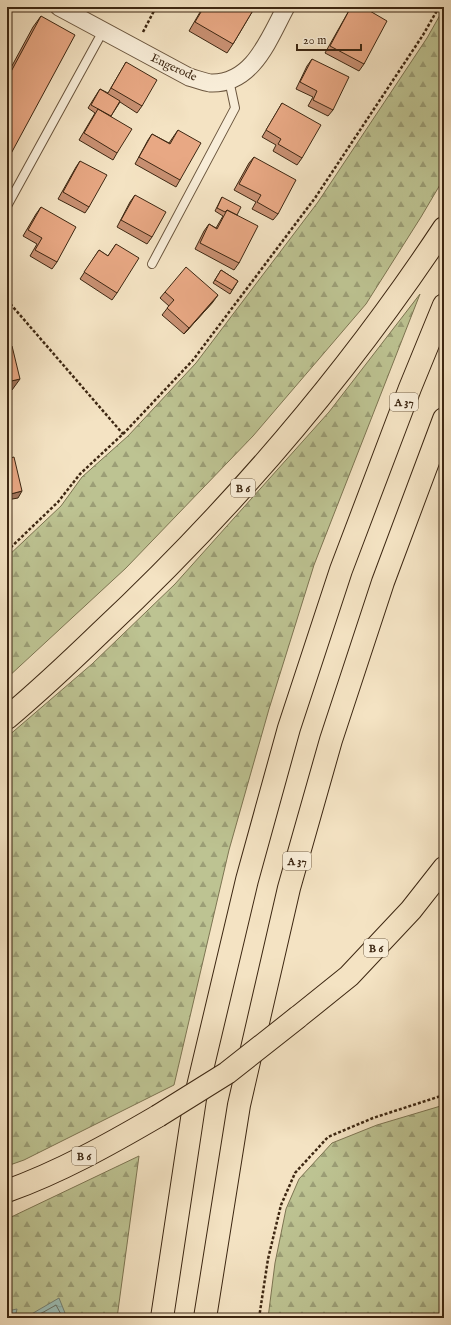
<svg xmlns="http://www.w3.org/2000/svg" width="451" height="1325" font-family="'IM FELL English',serif">
<style>
.forest{fill:url(#forest-firs);stroke:#7d7552}
.water{fill:url(#water-ripples);stroke:#768274}
.lines{fill:none;stroke-linecap:round;stroke-linejoin:round}
.shore{stroke:#6c7264;stroke-width:1}
.service-casing{stroke:#6b563e;stroke-width:10}
.minor-casing{stroke:#6b563e;stroke-width:19}
.trunk-casing{stroke:#3d2712;stroke-width:24}
.motorway-casing{stroke:#3d2712;stroke-width:24}
.path{stroke:#3d2712;stroke-width:2.5;stroke-dasharray:3 2;stroke-linecap:butt}
.service{stroke:#f8edd8;stroke-width:8}
.minor{stroke:#f8edd8;stroke-width:17}
.trunk{stroke:#f4e3c3;stroke-width:22}
.motorway{stroke:#f4e3c3;stroke-width:22}
.trunk-bridge-casing{stroke:#3d2712;stroke-width:24;stroke-linecap:butt}
.trunk-bridge{stroke:#f4e3c3;stroke-width:22}
.wall{fill:#c89072;stroke:#3d2712}
.shaded-wall{fill:#a2765c;stroke:#3d2712}
.building{fill:#e8a884;stroke:#3d2712}
.labels{text-anchor:middle;stroke-width:3;stroke-linejoin:round;paint-order:stroke}
.shield{fill:#f8edd8;stroke:#75624d;stroke-width:1}
.shield-label{font-size:11px;font-weight:bold;fill:#3d2712}
.street-label{font-size:12px;fill:#3d2712;stroke:#f8edd8}
</style>
<defs>
<pattern id="forest-firs" width="22" height="20" patternUnits="userSpaceOnUse"><rect width="22" height="20" fill="#bdc392"/><path d="M5 1l3.5 6h-7zM16 11l3.5 6h-7z" fill="#9b9e76"/></pattern>
<pattern id="water-ripples" width="26" height="14" patternUnits="userSpaceOnUse"><rect width="26" height="14" fill="#9cbeb6"/><path d="M2 4q2-2 4 0t4 0M15 11q2-2 4 0t4 0" fill="none" stroke="#87a39b"/></pattern>
</defs>
<rect width="100%" height="100%" fill="#f4e3c3"/>
<filter id="stains"><feTurbulence type="fractalNoise" baseFrequency=".005" numOctaves="4"/><feColorMatrix values="0 0 0 0 .2 0 0 0 0 .09 0 0 0 0 .02 0 0 0 .5 -.17"/></filter>
<radialGradient id="worn" r=".72"><stop offset=".6" stop-color="#630" stop-opacity="0"/><stop offset="1" stop-color="#630" stop-opacity=".3"/></radialGradient>
<!-- forest -->
<path class="forest" d="M444 8V178L421 217 366 304 253 436 126 568 7 678V557L61 506 82 477 128 436 196 363 318 202 427 38Z
M420 294 314 565 269 709 229 850 174 1085 24 1160 7 1166V737L92 664 175 584 329 412Z
M444 1105V1318H268L275 1263 286 1209 299 1179 332 1143 377 1125Z
M139 1156 117 1318H7V1219Z"/>
<!-- water -->
<path class="water" d="M59 1298 67 1318H16L28 1316Z
M17 1309 15 1318H7V1311Z"/>
<g class="lines">
<!-- shore -->
<path class="shore" d="M33 1318 56 1305 63 1318"/>
<!-- service casing -->
<g class="service-casing">
<path id="service" d="M7 206 103 31
M152 264 235 108 229 80"/>
</g>
<!-- minor casing -->
<g class="minor-casing">
<path id="minor" d="M59 7 189 77C196 79 204 82 210 83 253 85 269 38 286 7"/>
</g>
<!-- trunk casing -->
<g class="trunk-casing">
<path id="trunk" d="M7 718C39 691 70 662 100 633 230 511 346 376 444 228
M298 1017 349 976 411 910 444 868
M7 1191C60 1172 110 1144 158 1116"/>
</g>
<!-- motorway casing -->
<g class="motorway-casing">
<path id="motorway" d="M162 1318 195 1099 247 880 289 728 341 570 410 388 444 305
M205 1318 239 1105 289 888 331 740 383 582 444 419"/>
</g>
<!-- path -->
<path class="path" d="M143 32 156 7
M7 300 123 434
M7 551 58 502 80 474 125 432 193 360 315 198 423 35 439 7
M259 1318 268 1259 281 1205 295 1173 328 1137 373 1118 444 1095"/>
<!-- service -->
<use href="#service" class="service"/>
<!-- minor -->
<use href="#minor" class="minor"/>
<!-- trunk -->
<use href="#trunk" class="trunk"/>
<!-- motorway -->
<use href="#motorway" class="motorway"/>
<!-- trunk-bridge casing -->
<g class="trunk-bridge-casing">
<path id="trunk-bridge" d="M158 1116 227 1073 298 1017"/>
</g>
<!-- trunk-bridge -->
<use href="#trunk-bridge" class="trunk-bridge"/>
</g>
<!-- wall -->
<path class="wall" d="M203 7H255L233 44 227 53 189 31Z
M351 7H363L364 64 359 71 325 53Z
M41 16 7 161V75L33 27Z
M312 59 333 110 328 116 308 106 313 97 296 89 307 66Z
M126 62 142 106 137 113 120 102 111 116 117 153 113 160 79 140 95 113 88 108 98 92 100 89 108 93 122 69Z
M282 103 302 158 297 165 273 151 276 145 262 137 278 110Z
M178 130 180 180 176 187 135 164 148 140 152 134 169 143Z
M254 157 278 214 273 220 252 209 256 202 234 190 249 163Z
M80 161 89 207 85 213 58 199 76 167Z
M135 195 152 237 147 244 117 227 130 202Z
M222 197 237 215 239 263 234 270 195 249 204 231 209 224 216 228 223 216 215 211Z
M41 207 57 262 52 269 30 256 37 244 23 236 36 214Z
M116 244 117 293 112 300 80 279 99 250 108 256Z
M221 270 238 281 230 294 213 283Z
M165 292 213 302 184 334 162 315 169 306 160 298Z"/>
<!-- shaded-wall -->
<path class="shaded-wall" d="M218 295 213 302 184 334 189 328Z
M20 379 12 390 7 392V382Z
M22 491 18 498 7 500V495Z"/>
<!-- building -->
<path class="building" d="M204 7H255L233 44 195 22Z
M351 7H363L387 21 364 64 330 46Z
M41 16 75 35 7 161V79Z
M312 59 349 77 333 110 313 100 317 91 300 82Z
M126 62 157 80 142 106 111 88Z
M100 89 120 101 111 116 91 105Z
M282 103 321 125 302 158 278 144 281 139 266 130Z
M98 109 132 129 117 153 84 133Z
M178 130 201 143 180 180 139 157 152 134 170 144Z
M254 157 296 180 278 214 257 202 261 195 239 184Z
M80 161 107 175 89 207 63 192Z
M135 195 166 212 152 237 121 220Z
M222 197 241 207 237 215 227 210 225 212 217 208Z
M41 207 76 227 57 262 35 250 42 238 28 230Z
M227 210 258 226 239 263 200 243 209 224 217 229Z
M116 244 139 258 117 293 84 272 99 250 108 256Z
M186 267 218 295 189 328 167 308 174 300 165 292Z
M221 270 238 281 232 290 215 280Z
M12 346 20 379 7 382V347Z
M14 457 22 491 7 495V459Z"/>
<g class="labels">
<!-- shield labels -->
<g class="shield">
<rect x="390" y="393" width="28" height="18" rx="3"/>
<rect x="231" y="479" width="24" height="18" rx="3"/>
<rect x="283" y="852" width="28" height="18" rx="3"/>
<rect x="364" y="939" width="24" height="18" rx="3"/>
<rect x="72" y="1147" width="24" height="18" rx="3"/>
</g>
<g class="shield-label">
<text x="404" y="406">A 37</text>
<text x="243" y="492">B 6</text>
<text x="297" y="865">A 37</text>
<text x="376" y="952">B 6</text>
<text x="84" y="1160">B 6</text>
</g>
<!-- street labels -->
<g class="street-label">
<text transform="translate(174 67) rotate(25)" y="4">Engerode</text>
</g>
</g>
<!-- margin -->
<rect width="451" height="1325" fill="none" stroke="#f4e3c3" stroke-width="24"/>
<rect x="8" y="8" width="435" height="1309" fill="none" stroke="#3d2712" stroke-width="2"/>
<rect x="12" y="12" width="427" height="1301" fill="none" stroke="#3d2712"/>
<!-- scale -->
<path d="M297 44v6h64v-6" fill="none" stroke="#3d2712" stroke-width="2"/>
<text x="303" y="44" font-size="12" fill="#3d2712" stroke="#f8edd8" stroke-width="3" paint-order="stroke">20 m</text>
<rect width="100%" height="100%" filter="url(#stains)"/>
<rect width="100%" height="100%" fill="url(#worn)"/>
</svg>
